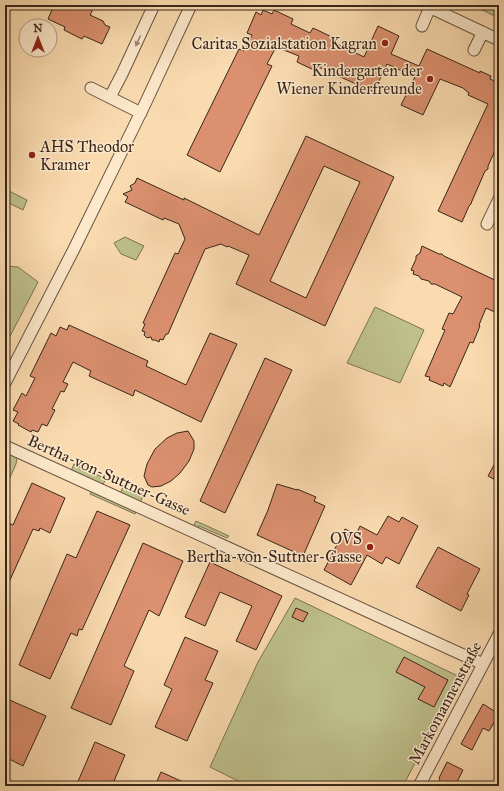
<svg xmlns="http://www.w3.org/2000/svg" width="504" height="791" font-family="'IM FELL Great Primer',serif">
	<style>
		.green { fill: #bec08b; stroke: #7c7353 }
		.building { fill: #db906f; stroke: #39261b; fill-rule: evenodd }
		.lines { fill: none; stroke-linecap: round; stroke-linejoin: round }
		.minor-casing { stroke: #695340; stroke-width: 13 }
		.minor { stroke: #fce8cb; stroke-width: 11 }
		.oneway { fill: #9a8773 }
		.poi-dot { fill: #8f2418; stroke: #fce8cb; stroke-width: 1.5 }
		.labels { text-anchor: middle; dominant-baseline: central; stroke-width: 3; stroke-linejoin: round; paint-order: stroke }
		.poi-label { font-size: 16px; fill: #39261b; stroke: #fce8cb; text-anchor: end }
		.street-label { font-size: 16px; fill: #39261b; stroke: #fce8cb }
	</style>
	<rect width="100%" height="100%" fill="#fadbaf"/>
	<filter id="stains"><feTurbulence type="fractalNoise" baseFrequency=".005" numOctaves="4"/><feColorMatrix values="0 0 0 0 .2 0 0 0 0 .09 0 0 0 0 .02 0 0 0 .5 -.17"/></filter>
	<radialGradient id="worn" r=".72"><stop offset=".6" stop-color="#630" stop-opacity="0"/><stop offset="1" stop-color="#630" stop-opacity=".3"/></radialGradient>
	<path class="green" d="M472 5H499V18Z
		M5 189 27 200 23 210 5 201Z
		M125 237 144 246 136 260 121 254 114 243Z
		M5 266 18 267 38 282 5 346Z
		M375 307 424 330 400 383 347 363Z
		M5 443 18 450 16 464 5 489Z
		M74 464 106 479 101 488 70 473Z
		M123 487 143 496 140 503 119 496Z
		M92 491 135 511 136 512 135 514 90 494Z
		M196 521 229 536 227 538 199 526 198 528H196L194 525Z
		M295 598 460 677 403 786H248L210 767 258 662Z"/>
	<path class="building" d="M54 5H95L90 15 103 21 105 25 110 27 102 44 84 36 82 39 64 30 65 27 48 19Z
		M263 10 272 14 274 10 293 19 291 24 310 33 313 28 332 37 331 41 364 57 378 26 399 36 391 54 419 66 427 49 480 73V71L491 76 490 79 499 83V142L488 166V169L485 171 472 201 471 204 469 206 462 222 438 211 488 104 468 95 469 93 463 88 440 79 423 115 401 105 415 77 387 64 374 92 318 67 316 71 297 62 299 56 276 47 267 64 272 66 220 172 187 155 239 49 244 51 252 35 247 33 256 12 261 15Z
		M306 136 394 177 325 326 236 284 249 255 228 246 227 247 221 244 205 249 168 334H166L163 340 160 339 159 342 155 340H152L151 337 147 338 144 335 145 332 142 331 145 324 143 323 175 253 178 254 185 239 179 224 164 218 163 220 125 202 128 197 123 194 132 190 130 186 135 183 137 178 184 200V198L259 235ZM324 166 360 182 306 298 270 281Z
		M422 246 439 254H442L444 256 499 282V314L486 308 479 325 480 326 473 343 470 342 450 387 444 383 443 386 429 380 430 377 425 376 445 330 442 329 449 313 453 314 462 297 435 284H431L429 281 421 279 419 276 413 274 414 271 411 270 416 259V256L420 253Z
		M69 325 148 361 146 366 186 385 210 333 237 344 201 422 135 390 133 396 89 376 91 371 73 362 63 382 68 384 64 392 61 391 52 409 55 410 47 426 42 424 38 432 32 430 31 432 18 425 19 424 13 421 18 412 13 410 22 393 26 396 35 378 30 376 51 333 56 336 60 327 67 330Z
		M265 358 292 370 225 513 200 501Z
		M188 431 194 441V449L189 461 180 473 171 481 161 486 152 487 148 485 144 476 147 464 155 449 167 438 177 433Z
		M499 456V482L488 476Z
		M32 483 65 498 50 533 40 528 39 531 33 529 5 591V521L13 525Z
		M277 484 297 490V489L316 497 314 501 325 506 303 556 257 535 268 510Z
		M97 511 130 525 82 630 79 629 77 636 71 633 50 679 19 665 67 554 76 558Z
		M388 516 399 522 402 517 418 526 399 564 386 557 382 564 367 555 351 585 324 570 345 529 356 534 360 526 377 535Z
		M143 543 183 561 159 616 149 610 124 666 134 671 111 725 71 708Z
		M438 547 480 569 467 594 469 595 461 611 416 587Z
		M210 562 282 596 256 650 236 641 252 606 220 592 205 626 185 617Z
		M296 608 308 613 303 622 292 617Z
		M185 637 218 651 205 680 213 683 187 741 155 727 172 689 164 685Z
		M404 657 448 680 434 707 418 699 425 687 396 672Z
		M5 698 46 716 23 766 5 757Z
		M483 704 499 714 489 731 483 728 472 750 461 744Z
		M95 742 125 755 112 786H76Z
		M447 762 463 770 455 786H436L440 779 439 778Z
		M161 772 192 786H155Z"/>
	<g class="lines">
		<defs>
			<path id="minor" d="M425 5 499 40
				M422 26 430 7
				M474 50 483 32
				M91 88 141 113
				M110 97 122 74 154 5
				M487 224 499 199
				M5 383 74 249 145 104 191 5
				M5 446 483 664
				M419 786 499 634"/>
		</defs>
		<use href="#minor" class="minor-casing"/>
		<use href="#minor" class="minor"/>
	</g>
	<defs><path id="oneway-solid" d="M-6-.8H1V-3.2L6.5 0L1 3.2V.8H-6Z"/></defs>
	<use class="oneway" href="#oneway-solid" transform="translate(138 41) rotate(114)"/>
	<g class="poi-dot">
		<circle cx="385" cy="43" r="4"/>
		<circle cx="430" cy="79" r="4"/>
		<circle cx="32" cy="155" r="4"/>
		<circle cx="370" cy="547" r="4"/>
	</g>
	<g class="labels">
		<g class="poi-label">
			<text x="377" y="43">Caritas Sozialstation Kagran</text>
			<text x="422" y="70">Kindergarten der<tspan x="422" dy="18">Wiener Kinderfreunde</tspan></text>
			<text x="40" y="146" text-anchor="start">AHS Theodor<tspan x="40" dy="18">Kramer</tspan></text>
			<text x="362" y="538">OVS<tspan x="362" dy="18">Bertha-von-Suttner-Gasse</tspan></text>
		</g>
		<g class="street-label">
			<text transform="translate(109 475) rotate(24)">Bertha-von-Suttner-Gasse</text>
			<text transform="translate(445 703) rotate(-62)">Markomannenstraße</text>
		</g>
	</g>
	<rect width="504" height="791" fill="none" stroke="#fadbaf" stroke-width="20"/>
	<rect x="6" y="6" width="492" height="779" fill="none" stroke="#39261b" stroke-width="2"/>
	<rect x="10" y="10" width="484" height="771" fill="none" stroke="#39261b"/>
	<g transform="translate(38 38)"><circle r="19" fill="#fce8cb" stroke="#ae9a85"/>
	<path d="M0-3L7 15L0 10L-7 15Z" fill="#8f2418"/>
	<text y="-6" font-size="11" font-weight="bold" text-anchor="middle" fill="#39261b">N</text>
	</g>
	<rect width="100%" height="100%" filter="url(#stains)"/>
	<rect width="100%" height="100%" fill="url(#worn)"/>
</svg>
